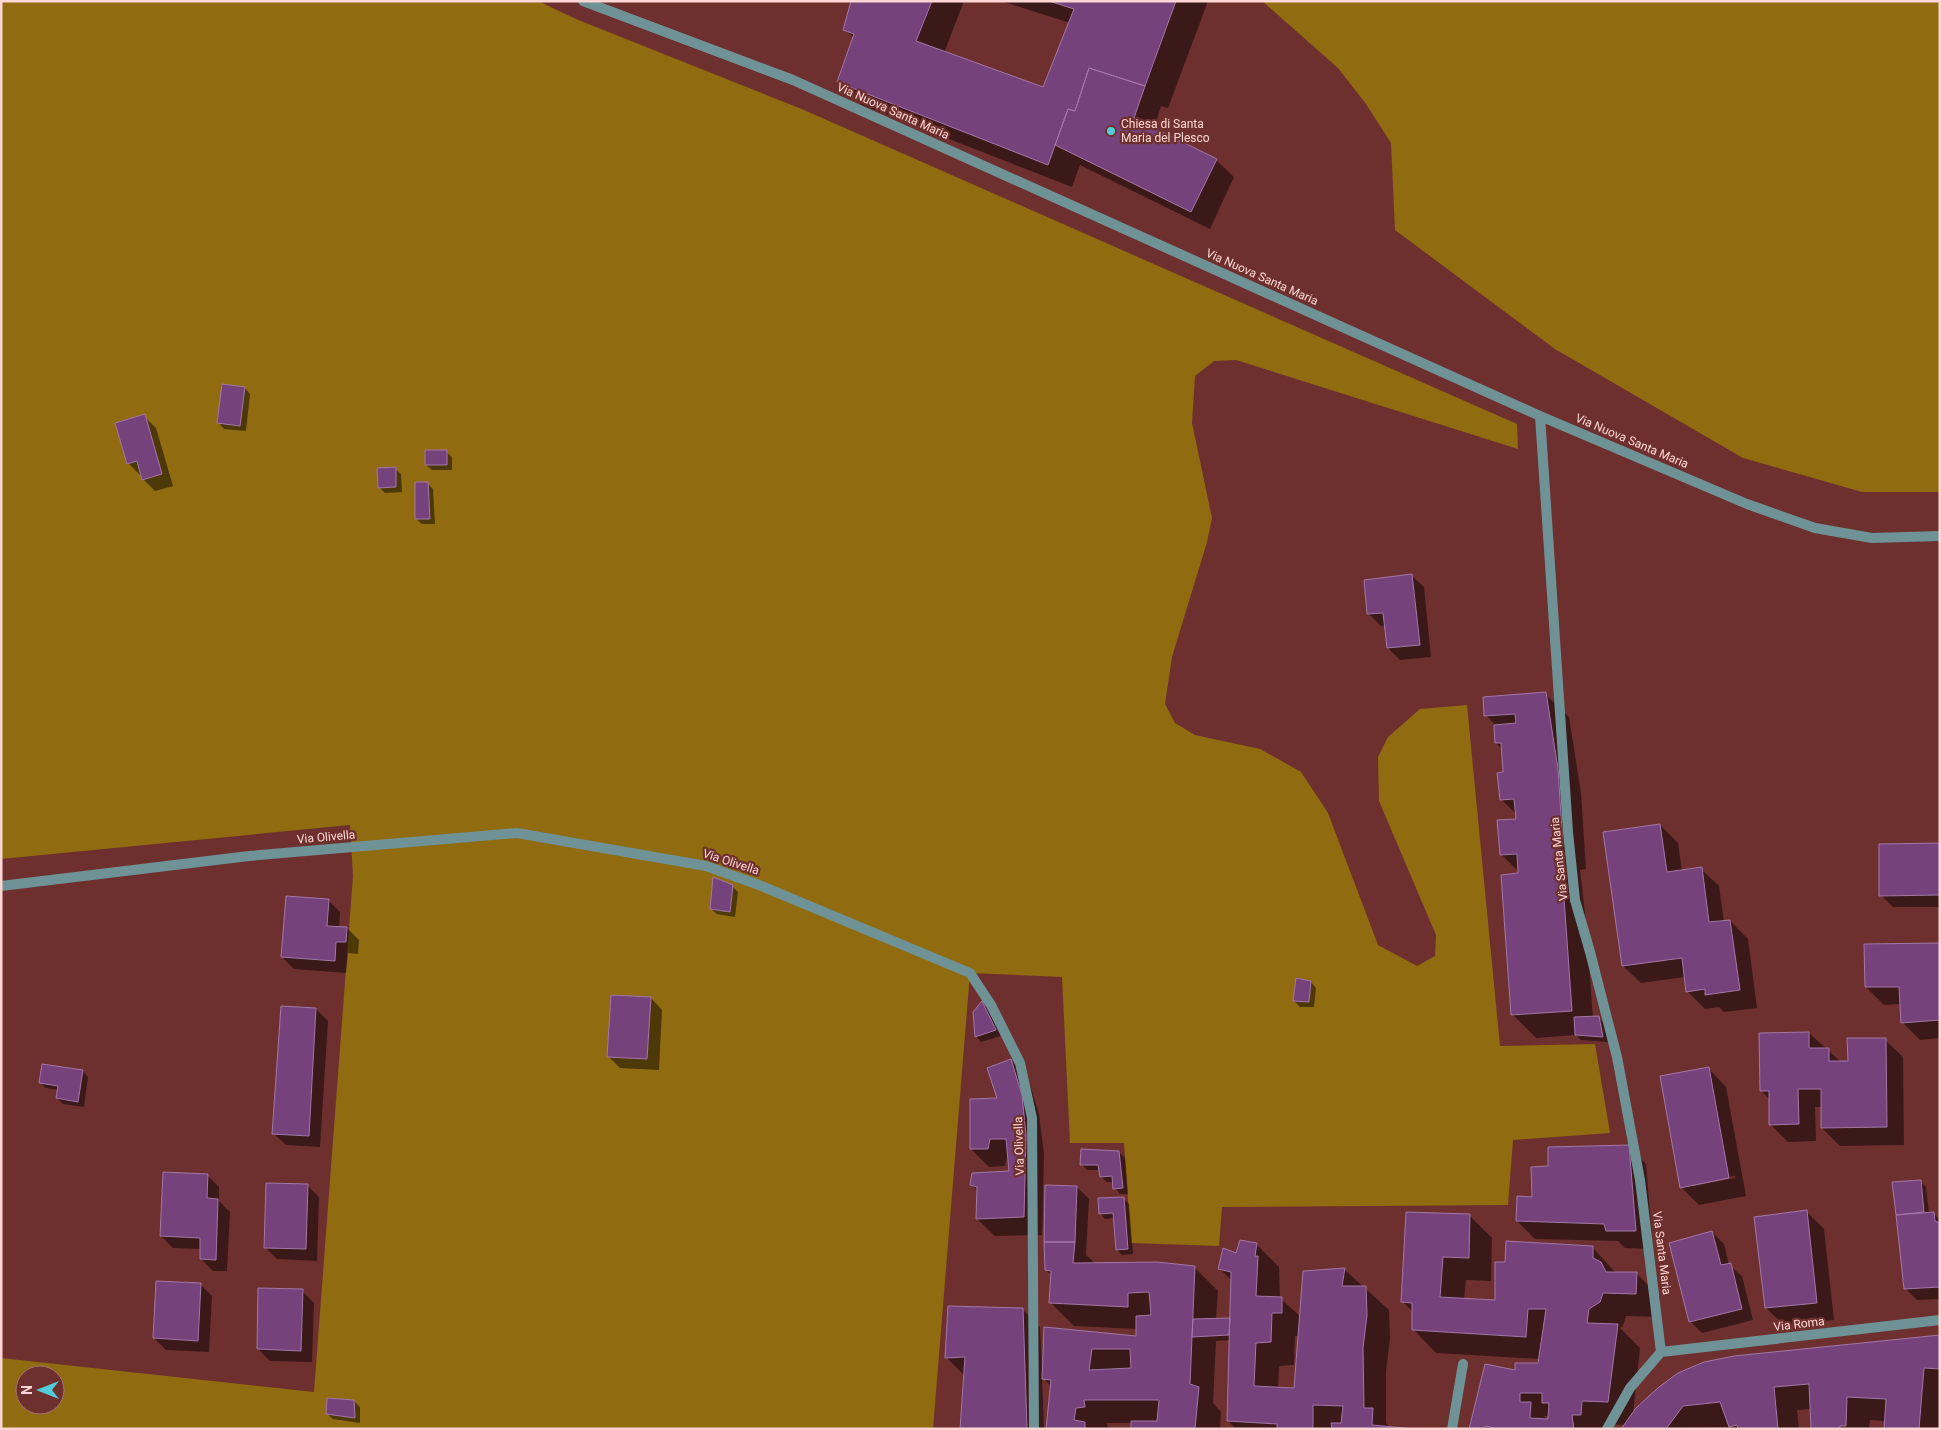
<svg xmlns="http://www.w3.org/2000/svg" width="1941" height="1430" font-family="Roboto,sans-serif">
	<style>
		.forest { fill: #906b10; fill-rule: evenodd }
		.shadow { fill: #0007; fill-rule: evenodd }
		.building { fill: #76427c; stroke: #a377a8; fill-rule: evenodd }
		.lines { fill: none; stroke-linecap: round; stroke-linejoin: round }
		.minor { stroke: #6e9295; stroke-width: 10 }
		.poi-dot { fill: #52ccd6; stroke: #6e302e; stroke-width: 2 }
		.labels { text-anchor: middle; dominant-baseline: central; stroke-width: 4.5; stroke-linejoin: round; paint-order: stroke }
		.street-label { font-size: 12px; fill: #fed7d4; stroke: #6e302e }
		.poi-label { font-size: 12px; fill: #fed7d4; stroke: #6e302e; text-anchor: start }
	</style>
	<rect width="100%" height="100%" fill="#6e302e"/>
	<path class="forest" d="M1 1H538L576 19 804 110 1517 424 1518 449 1236 360 1214 361 1195 376 1192 423 1212 518 1207 542 1172 657 1165 704 1175 723 1195 735 1260 749 1301 772 1328 813 1378 945 1417 966 1435 956 1436 935 1379 801 1378 757 1388 737 1420 709 1467 705 1500 1046 1595 1044 1610 1133 1513 1140 1508 1205 1222 1207 1219 1246 1131 1243 1124 1143H1070L1062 977 970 973 933 1429H1V1358L314 1392 353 876 350 825 1 859ZM25 1375H55V1405H25Z
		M1262 1H1940V492H1862L1743 458 1555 349 1395 230 1391 143 1366 104 1338 68Z"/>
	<path class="shadow" d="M852 1H964L944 53 1044 88 1070 23 1001 1H1208L1168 108 1161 106 1154 129 1216 160 1234 177 1210 229 1080 165 1072 187 862 105 838 81 854 38 845 30Z
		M245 388 250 394 246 431 224 429 219 423Z
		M144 416 156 428 173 486 155 491 144 480 142 474 140 475 128 463Z
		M446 452 452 457V470H432L426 465Z
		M395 469 401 474 402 492 385 493 379 487Z
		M428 484 433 489 435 524H422L416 519Z
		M1412 576 1424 587 1431 657 1400 660 1388 648 1386 625 1381 626 1369 614Z
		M1545 694 1569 717 1581 793 1586 869 1580 870 1586 922 1593 1018H1599L1604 1023 1608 1042 1581 1040 1576 1035 1536 1038 1512 1014 1519 872 1501 854 1517 820V815L1501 799 1505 773 1503 750 1496 743 1495 725 1486 715Z
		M1660 825 1678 843 1682 871 1701 869 1719 886 1724 922 1730 921 1748 939 1757 1008 1724 1012 1719 1007 1705 1009 1687 991 1685 977 1641 983 1623 966Z
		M1940 844V907H1893L1881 895Z
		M732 886 738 892 735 917 717 914 711 909Z
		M328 900 340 912 339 928H347L359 940 358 954 348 953 346 973 294 969 282 957Z
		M1940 944V1038L1920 1040 1902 1022 1901 1004 1884 1005 1866 987Z
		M1311 982 1316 988 1314 1007H1300L1294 1001Z
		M651 998 662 1010 659 1070 620 1068 608 1056Z
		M982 1003 988 1009 1001 1036 981 1042 976 1036Z
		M316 1009 328 1021 320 1147 286 1145 274 1134Z
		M1809 1033 1841 1062H1849L1885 1040 1903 1057 1904 1145 1840 1146 1822 1128V1107H1815L1816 1141 1788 1142 1770 1124V1100L1761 1090Z
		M1010 1060 1028 1078 1039 1114 1044 1154 1042 1235 995 1236 977 1219 978 1192 972 1185 1010 1172 1008 1154 1005 1166 989 1167 971 1149 999 1099Z
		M43 1065 83 1071 88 1077 84 1107 63 1104 57 1098 58 1090 46 1088 40 1083Z
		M1709 1069 1726 1087 1746 1196 1699 1205 1681 1187ZM1735 1176V1178L1693 1186V1184Z
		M1628 1146 1646 1164 1653 1249 1625 1248 1618 1241 1535 1239 1517 1221 1533 1198 1549 1167Z
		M1119 1152 1125 1158 1128 1194H1120L1115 1188 1114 1182H1107L1101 1177 1100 1170H1087L1081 1164Z
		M207 1175 219 1187V1201L230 1212 227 1271H213L201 1259V1249L173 1248 161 1236Z
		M1920 1181 1926 1187 1929 1213H1933L1940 1220V1299L1917 1300 1905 1288 1898 1215Z
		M307 1185 319 1197 317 1261 277 1259 265 1247Z
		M1077 1187 1089 1199 1086 1255 1096 1264 1194 1267 1218 1291 1216 1319H1231L1232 1281 1219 1268 1256 1244 1279 1267 1280 1298 1301 1317 1345 1270 1389 1310 1390 1339 1386 1372V1423L1390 1427 1408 1429H1236L1228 1421 1230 1340 1216 1341 1213 1403 1221 1412 1220 1429H1132L1133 1423H1107L1108 1429H1048L1052 1387 1042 1377 1044 1429H962L964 1375 946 1357 1022 1309 1040 1327 1042 1365H1044L1045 1329 1137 1337V1329L1074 1326 1051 1303 1052 1276 1046 1270ZM1295 1336H1299L1295 1390 1278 1389 1279 1366 1294 1365Z
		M1124 1199 1129 1204 1133 1254 1122 1255 1117 1250 1114 1218 1105 1219 1100 1213Z
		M1806 1211 1824 1229 1834 1320 1784 1325 1766 1308Z
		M1469 1215 1492 1238 1491 1281 1466 1280 1464 1300 1496 1302 1506 1263 1593 1248 1616 1273 1637 1274 1660 1297 1659 1317 1626 1316 1623 1326 1620 1328 1640 1348 1633 1415 1940 1336V1429H1886V1421L1870 1420 1869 1429H1812L1811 1409 1797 1410 1799 1429H1732L1730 1427 1623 1429 1626 1425 1605 1424 1604 1429H1470L1516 1371 1540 1364V1359L1436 1353 1413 1329V1312L1402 1301ZM1544 1416H1550L1549 1422Z
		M1712 1232 1724 1244 1729 1265 1742 1276 1753 1320 1702 1333 1690 1321Z
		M200 1284 212 1296 209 1352 166 1350 154 1338Z
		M302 1291 314 1303 312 1362 270 1361 258 1349Z
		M354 1401 360 1407V1423L333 1419 327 1414Z"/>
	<path class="building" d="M851 1H932L916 41 1043 87 1074 9 1049 1H1176L1145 86 1089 68 1075 111 1068 109 1048 165 837 82 854 34 843 30Z
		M1089 68 1145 86 1134 118 1217 159 1191 212 1055 145 1068 109 1075 111Z
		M222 384 245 387 240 426 217 423Z
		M145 414 162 474 142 480 137 461 127 464 115 423Z
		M425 450H447V465H425Z
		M396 467V487L378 488 377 468Z
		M415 482H428L430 519H415Z
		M1412 574 1420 645 1387 648 1383 613 1367 614 1364 580Z
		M1546 692 1558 769 1563 846 1557 847 1564 898 1572 1011 1511 1015 1501 875 1518 873 1517 854 1500 855 1497 820 1516 819 1514 799 1500 800 1497 773 1503 772 1501 743H1495L1494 725 1516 723 1515 714 1484 716 1483 697Z
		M1660 824 1667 872 1702 867 1709 922 1730 920 1740 990 1705 995V989L1686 992 1682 958 1622 966 1603 832Z
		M1940 843V895L1879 896V844Z
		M713 877 733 885 730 912 710 909Z
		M286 896 329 899 327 926 347 927 346 942H336L335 961 281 957Z
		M1940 943V1020L1901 1023 1899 987H1865L1864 944Z
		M1296 978 1311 981 1309 1002 1293 1001Z
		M611 995 651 997 647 1059 607 1057Z
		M982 1001 996 1030 975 1037 973 1012Z
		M281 1006 316 1008 309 1136 272 1134Z
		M1599 1016 1603 1037 1575 1035 1574 1017Z
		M1809 1032V1048H1829V1061H1848L1847 1038H1886L1887 1127 1821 1128V1089H1798L1799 1124 1769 1125V1091H1760L1759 1033Z
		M1011 1059 1022 1095 1026 1135 1024 1217 976 1219 977 1187 970 1185 972 1173 1009 1171 1006 1139H990L988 1149H970V1099L997 1098 987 1068Z
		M42 1064 83 1070 78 1102 56 1098 58 1086 39 1083Z
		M1709 1067 1729 1178 1680 1188 1660 1076Z
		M1629 1145 1636 1231H1606L1604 1224 1516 1221 1517 1196 1532 1197 1531 1167 1548 1166V1147Z
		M1081 1149 1119 1151 1123 1188 1113 1189 1112 1176 1100 1177 1098 1165H1080Z
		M163 1172 208 1174 207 1198 218 1199 216 1260 200 1259V1238L160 1236Z
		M1921 1180 1924 1212 1896 1215 1892 1182Z
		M266 1183 308 1184 306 1249 264 1248Z
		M1045 1185 1077 1186 1075 1242H1044Z
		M1124 1197 1128 1249 1116 1250 1113 1213 1099 1214 1098 1198Z
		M1807 1210 1817 1303 1765 1308 1754 1217Z
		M1406 1212 1470 1214 1469 1258 1443 1257 1440 1297 1495 1300V1262H1505L1506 1241 1593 1246V1258L1601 1262 1606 1272H1637L1636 1294 1603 1293 1600 1302 1589 1309 1587 1323 1618 1324 1608 1402 1582 1401 1581 1415H1572L1574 1429H1497L1486 1426 1485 1429H1469L1485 1364 1515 1370V1363H1538L1546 1309H1528L1526 1337 1412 1330V1303L1401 1302ZM1520 1393H1542V1403H1549L1548 1419 1530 1418 1531 1402H1520Z
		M1934 1212 1935 1221 1940 1223V1287L1904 1289 1896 1215Z
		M1712 1231 1721 1265 1731 1263 1742 1309 1689 1322 1669 1243Z
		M1240 1240 1257 1243 1255 1256H1258L1256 1296 1282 1297V1313H1272L1271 1342 1256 1343 1254 1386 1294 1388 1303 1271 1345 1268 1342 1286H1366L1367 1315 1363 1348 1364 1408H1373L1372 1425 1415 1429H1332L1331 1423H1341L1343 1406 1313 1405V1429H1277V1424L1227 1421 1231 1272 1218 1269 1223 1248 1236 1253Z
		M1044 1242H1075L1073 1263 1157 1262 1195 1266 1190 1384 1199 1387 1195 1429H1131V1421H1157L1159 1400H1084L1085 1407 1076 1408 1074 1420 1085 1422V1429H1046L1051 1380 1042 1379 1044 1327 1136 1336V1316L1151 1315 1149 1292 1128 1293V1307L1049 1303 1051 1271 1045 1270ZM1092 1349H1130L1131 1368 1089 1370Z
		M156 1281 201 1283 198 1341 153 1338Z
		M258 1288 303 1289 301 1351 257 1349Z
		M948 1306 1023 1308 1027 1429H960L965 1357 945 1358Z
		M1230 1318 1229 1335 1192 1337 1193 1319Z
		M1940 1335V1369L1924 1368 1919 1429H1884L1886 1399 1847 1397 1846 1426H1840V1429H1811L1809 1384 1774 1387 1778 1429H1738L1737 1425 1729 1427 1720 1402 1683 1406 1666 1429H1621L1636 1408 1659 1387 1678 1373 1704 1362 1734 1356Z
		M327 1398 354 1400 355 1418 326 1414Z"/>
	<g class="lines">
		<path class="minor" d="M583 1 793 80 1540 416 1747 504 1815 528 1872 538 1940 536
			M1540 416 1568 832 1575 900 1590 952 1617 1057 1640 1180 1661 1352
			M1 886 249 856 517 833 706 866 759 885 970 973 991 1005 1020 1063 1032 1118 1034 1429
			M1661 1352 1940 1320
			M1452 1429 1463 1364
			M1607 1429 1630 1388 1661 1352"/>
	</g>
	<circle class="poi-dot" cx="1111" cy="131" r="5"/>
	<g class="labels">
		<g class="street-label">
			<text transform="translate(893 111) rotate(24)">Via Nuova Santa Maria</text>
			<text transform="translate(1262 277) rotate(24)">Via Nuova Santa Maria</text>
			<text transform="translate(1632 441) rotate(23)">Via Nuova Santa Maria</text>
			<text transform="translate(326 837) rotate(-5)">Via Olivella</text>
			<text transform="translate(1559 859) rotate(-96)">Via Santa Maria</text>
			<text transform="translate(731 862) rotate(18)">Via Olivella</text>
			<text transform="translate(1019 1146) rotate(-92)">Via Olivella</text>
			<text transform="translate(1662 1253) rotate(83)">Via Santa Maria</text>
			<text transform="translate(1799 1324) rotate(-7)">Via Roma</text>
		</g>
		<g class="poi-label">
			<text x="1121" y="124">Chiesa di Santa<tspan x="1121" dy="14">Maria del Plesco</tspan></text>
		</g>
	</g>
	<rect width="1941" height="1430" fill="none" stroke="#fed7d4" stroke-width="5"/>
	<g transform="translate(40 1390) rotate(270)"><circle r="24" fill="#6e302e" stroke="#a87370"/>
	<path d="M0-4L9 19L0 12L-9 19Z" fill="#52ccd6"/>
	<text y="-8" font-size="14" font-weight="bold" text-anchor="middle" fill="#fed7d4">N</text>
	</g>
</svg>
